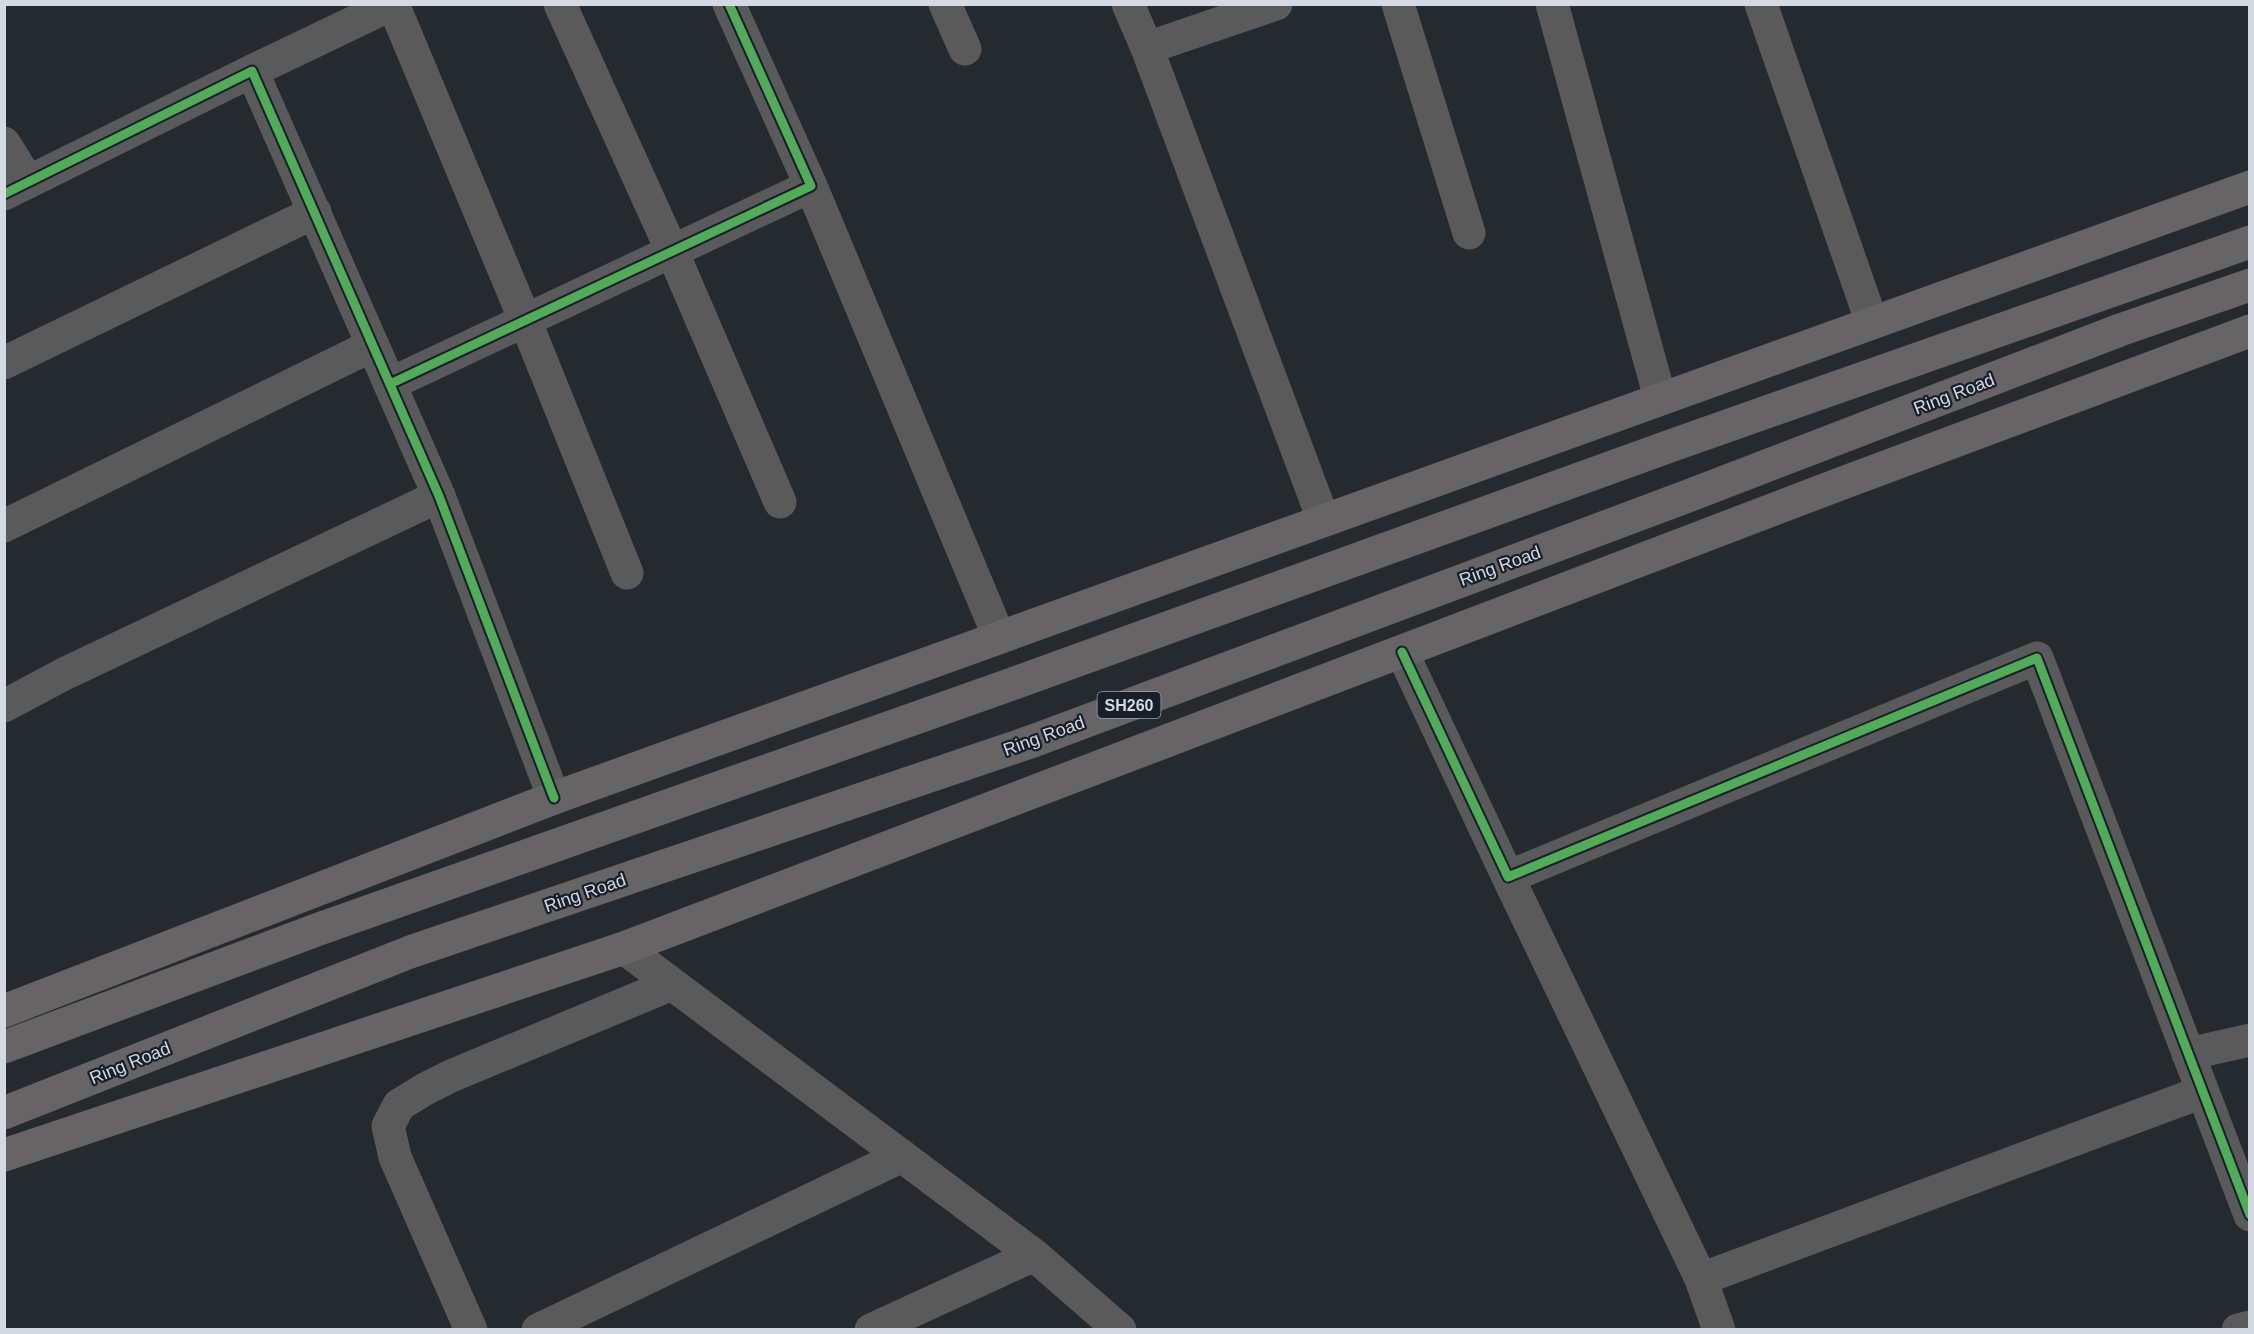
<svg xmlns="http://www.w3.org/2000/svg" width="2254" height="1334" font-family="Helvetica,sans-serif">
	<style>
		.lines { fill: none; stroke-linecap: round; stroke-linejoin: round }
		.minor { stroke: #5b5a5a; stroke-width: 33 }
		.major { stroke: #666464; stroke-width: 33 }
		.cycleway-casing { stroke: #171f2a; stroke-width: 13 }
		.cycleway { stroke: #51ab58; stroke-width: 9 }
		.labels { text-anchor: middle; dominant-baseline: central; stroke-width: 4.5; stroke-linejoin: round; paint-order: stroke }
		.shield { fill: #171f2a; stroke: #9ca2ab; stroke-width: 1.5 }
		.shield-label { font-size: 16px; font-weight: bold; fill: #d5dae2 }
		.street-label { font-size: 18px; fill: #d5dae2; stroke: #171f2a }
	</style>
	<rect width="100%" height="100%" fill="#252a2f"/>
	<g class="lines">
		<path class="minor" d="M393 4 525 320 627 573
			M560 4 672 251 780 502
			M945 4 965 49
			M1128 4 1147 48 1323 519
			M1398 4 1469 233
			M1552 4 1660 398
			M1761 4 1872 323
			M1147 48 1276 4
			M252 71 392 4
			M4 143 28 182
			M811 186 999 637
			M4 194 252 71 439 496 554 798
			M4 363 315 212
			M390 384 811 186 729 4
			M4 526 373 345
			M1402 652 1508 877 2037 658 2250 1215
			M4 706 64 674 439 496
			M1508 877 1701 1279 1719 1330
			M624 948 1034 1255 1120 1330
			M2188 1054 2250 1040
			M1701 1279 2202 1092
			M471 1330 395 1157 388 1126 399 1105 425 1089 451 1076 672 984
			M538 1330 902 1156
			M871 1330 1034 1255
			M2238 1330 2250 1327"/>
		<path class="major" d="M4 1011 554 798 2250 187
			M4 1047 319 929 1012 684 1673 445 2250 242
			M4 1113 410 952 1033 741 1688 496 2120 330 2250 285
			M4 1155 624 948 1840 484 2250 331"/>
		<defs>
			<path id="cycleway" d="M4 194 252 71 439 496 554 798
				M390 384 811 186 729 4
				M1402 652 1508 877 2037 658 2250 1215"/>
		</defs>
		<use href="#cycleway" class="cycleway-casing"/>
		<use href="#cycleway" class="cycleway"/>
	</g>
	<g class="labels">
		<rect class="shield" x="1097.5" y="692" width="63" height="26" rx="4.5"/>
		<g class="shield-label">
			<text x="1129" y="705">SH260</text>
		</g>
		<g class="street-label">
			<text transform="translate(1954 394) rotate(-21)">Ring Road</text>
			<text transform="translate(1500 566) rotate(-20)">Ring Road</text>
			<text transform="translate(1044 736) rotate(-20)">Ring Road</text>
			<text transform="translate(585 893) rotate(-19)">Ring Road</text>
			<text transform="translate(130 1063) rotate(-22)">Ring Road</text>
		</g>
	</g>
	<rect width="2254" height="1334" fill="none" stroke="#d5dae2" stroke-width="12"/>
</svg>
